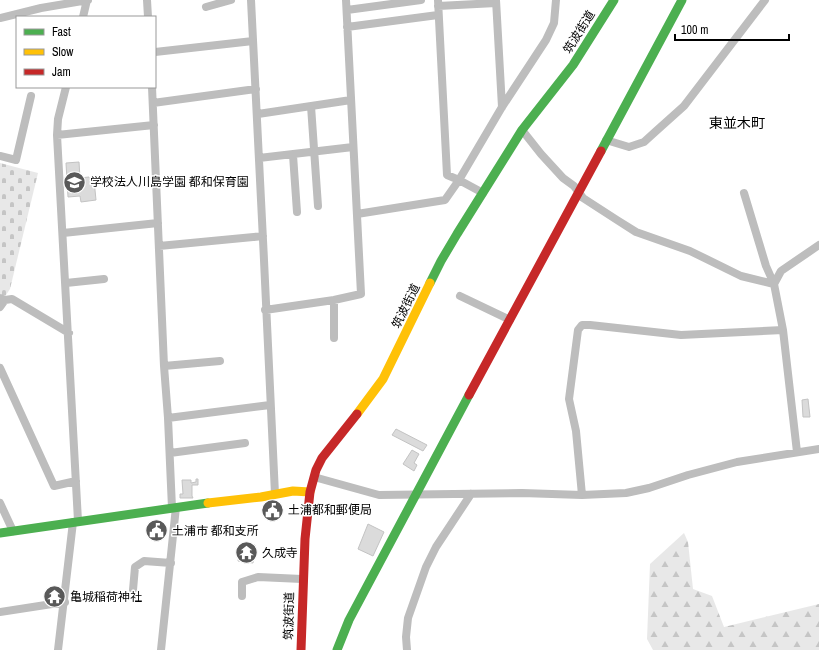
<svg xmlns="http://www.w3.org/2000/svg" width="819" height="650" font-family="'Archivo Narrow','Noto Sans JP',sans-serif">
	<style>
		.forest { fill: url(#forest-firs) }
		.cemetery { fill: url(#cemetery-stones) }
		.building { fill: #dbdbdb; stroke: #c3c3c3 }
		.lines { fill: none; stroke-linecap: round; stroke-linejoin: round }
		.street { stroke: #bdbdbd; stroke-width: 8 }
		.fast { stroke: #4caf50; stroke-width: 9 }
		.slow { stroke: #ffc107; stroke-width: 9 }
		.jam { stroke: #c62828; stroke-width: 9 }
		.labels { text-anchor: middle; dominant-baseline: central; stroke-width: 3; stroke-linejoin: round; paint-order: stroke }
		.street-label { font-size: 12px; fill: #000; stroke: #fff }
		.poi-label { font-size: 12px; fill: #000; stroke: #fff; text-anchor: start }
		.quarter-label { font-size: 14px; fill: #000; stroke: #fff }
	</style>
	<defs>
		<pattern id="forest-firs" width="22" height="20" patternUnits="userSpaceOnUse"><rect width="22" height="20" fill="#e8e8e8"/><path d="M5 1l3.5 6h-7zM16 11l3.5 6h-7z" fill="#c5c5c5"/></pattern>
		<pattern id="cemetery-stones" width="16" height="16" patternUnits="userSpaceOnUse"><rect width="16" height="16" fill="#e8e8e8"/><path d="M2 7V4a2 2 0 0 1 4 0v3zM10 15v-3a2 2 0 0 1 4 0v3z" fill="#c5c5c5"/></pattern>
	</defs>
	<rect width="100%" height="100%" fill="#fff"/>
	<path class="forest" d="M684 533 688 542 693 589 712 596 724 627 819 604V650H653L647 639 650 564Z"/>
	<path class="cemetery" d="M0 163 38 173 10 289 4 298 0 297Z"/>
	<path class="building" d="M79 162 80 178 89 177 90 180H94L96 200 81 202 80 196 68 197 66 163Z
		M808 399 810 417H803L802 400Z
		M396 429 427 445 423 451 392 435Z
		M412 450 419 454 414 463 417 465 414 471 403 464Z
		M196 479H198V485H192V496L193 498H180V494H183L182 480H191V483L196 482Z
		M278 503 280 515 268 517 267 505Z
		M368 524 384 532 373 556 358 549Z
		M161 525 163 537 154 538 152 526Z
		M240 544 255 545 253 563 238 561Z"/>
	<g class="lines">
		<path class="street" d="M147 0 148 17
			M251 0C260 165 267 329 275 494
			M438 0 447 175 459 180 483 193
			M496 0 502 107
			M438 6 496 3
			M206 7 231 0
			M347 10 421 0
			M83 17 87 0
			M0 18 41 8 88 0
			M347 27 438 15
			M155 52 253 41
			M66 87 58 119 57 135 78 521
			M152 87 164 366 168 418 172 508
			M153 103 256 89
			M311 106 318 206
			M258 114 351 100
			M522 130 541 154 563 178 574 186 583 198 617 220 636 232 690 251 741 276 774 284
			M57 135 154 125
			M606 140 629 147 644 142 655 132 684 106 765 0
			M293 155 297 212
			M0 156 16 160 31 96
			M259 158 353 147
			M744 193 766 266 774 284 783 330 797 452
			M357 214 445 200 459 180 502 107 546 40 554 23 556 0
			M63 233 158 223
			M159 246 263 236
			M66 283 104 279
			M774 284 781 271 819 245
			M460 296 510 320
			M0 298 5 300 12 299 69 333
			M334 300V338
			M0 307 5 300
			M265 310 334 300 361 294 346 0
			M164 366 220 361
			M0 368 54 486 76 481
			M168 418 270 405
			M170 453 245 443
			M314 477 379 495 522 493 582 495 626 493 649 488 688 475 737 462 819 449
			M582 495 576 431 569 399 578 330 582 325H590L681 335 783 330
			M0 503 13 531
			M133 590 135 567 144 561 171 563
			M242 596V582L258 577 302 579
			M0 612 65 602
			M58 650 73 522
			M161 650 176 507
			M407 650 406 637 408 618 426 567 436 547 471 494"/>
		<path class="fast" d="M601 151 682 0
			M430 283 441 261 457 234 522 130 573 65 614 0
			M0 533 208 503
			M337 650 349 620 469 395"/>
		<path class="slow" d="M357 414 383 379 430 283
			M208 503 261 497 293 491 310 492"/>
		<path class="jam" d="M469 395 601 151
			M301 650 305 539 310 492 316 470 322 458 357 414"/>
	</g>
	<defs>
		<symbol id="school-disc" viewBox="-11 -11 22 22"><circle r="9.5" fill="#595959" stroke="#fff"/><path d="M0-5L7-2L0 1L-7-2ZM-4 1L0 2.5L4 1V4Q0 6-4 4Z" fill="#fff"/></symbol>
		<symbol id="civic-disc" viewBox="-11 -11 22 22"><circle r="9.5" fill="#595959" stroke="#fff"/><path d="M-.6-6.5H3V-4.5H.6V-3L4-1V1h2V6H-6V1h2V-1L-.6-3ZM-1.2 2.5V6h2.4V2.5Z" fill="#fff"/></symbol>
		<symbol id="temple-disc" viewBox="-11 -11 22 22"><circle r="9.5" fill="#595959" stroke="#fff"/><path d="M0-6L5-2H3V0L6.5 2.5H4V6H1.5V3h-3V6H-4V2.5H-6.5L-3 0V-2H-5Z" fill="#fff"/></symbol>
	</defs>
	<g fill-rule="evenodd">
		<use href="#school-disc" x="62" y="170" width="25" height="25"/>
		<use href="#civic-disc" x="260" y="498" width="25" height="25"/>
		<use href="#civic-disc" x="144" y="518" width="25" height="25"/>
		<use href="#temple-disc" x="234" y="540" width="25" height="25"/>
		<use href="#temple-disc" x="42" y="584" width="25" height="25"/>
	</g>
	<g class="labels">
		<g class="street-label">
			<text transform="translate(579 32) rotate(-58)">筑波街道</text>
			<text transform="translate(406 306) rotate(-64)">筑波街道</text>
			<text transform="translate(289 616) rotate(-89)">筑波街道</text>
		</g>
		<g class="poi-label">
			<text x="90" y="182">学校法人川島学園 都和保育園</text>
			<text x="288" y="510">土浦都和郵便局</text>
			<text x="172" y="531">土浦市 都和支所</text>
			<text x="262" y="553">久成寺</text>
			<text x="70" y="597">亀城稲荷神社</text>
		</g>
		<g class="quarter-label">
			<text x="737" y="123">東並木町</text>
		</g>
	</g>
	<rect x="16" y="16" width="140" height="72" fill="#ffffff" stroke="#999999"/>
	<rect x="24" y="29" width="20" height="6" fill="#4caf50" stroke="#999999"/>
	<text x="52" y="36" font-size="12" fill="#000000">Fast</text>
	<rect x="24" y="49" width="20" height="6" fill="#ffc107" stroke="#999999"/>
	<text x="52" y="56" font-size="12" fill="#000000">Slow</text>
	<rect x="24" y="69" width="20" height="6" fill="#c62828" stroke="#999999"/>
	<text x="52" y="76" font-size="12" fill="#000000">Jam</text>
	<path d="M675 34v6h114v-6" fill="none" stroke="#000000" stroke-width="2"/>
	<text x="681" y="34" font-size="12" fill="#000000" stroke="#ffffff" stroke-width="3" paint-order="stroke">100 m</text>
</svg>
